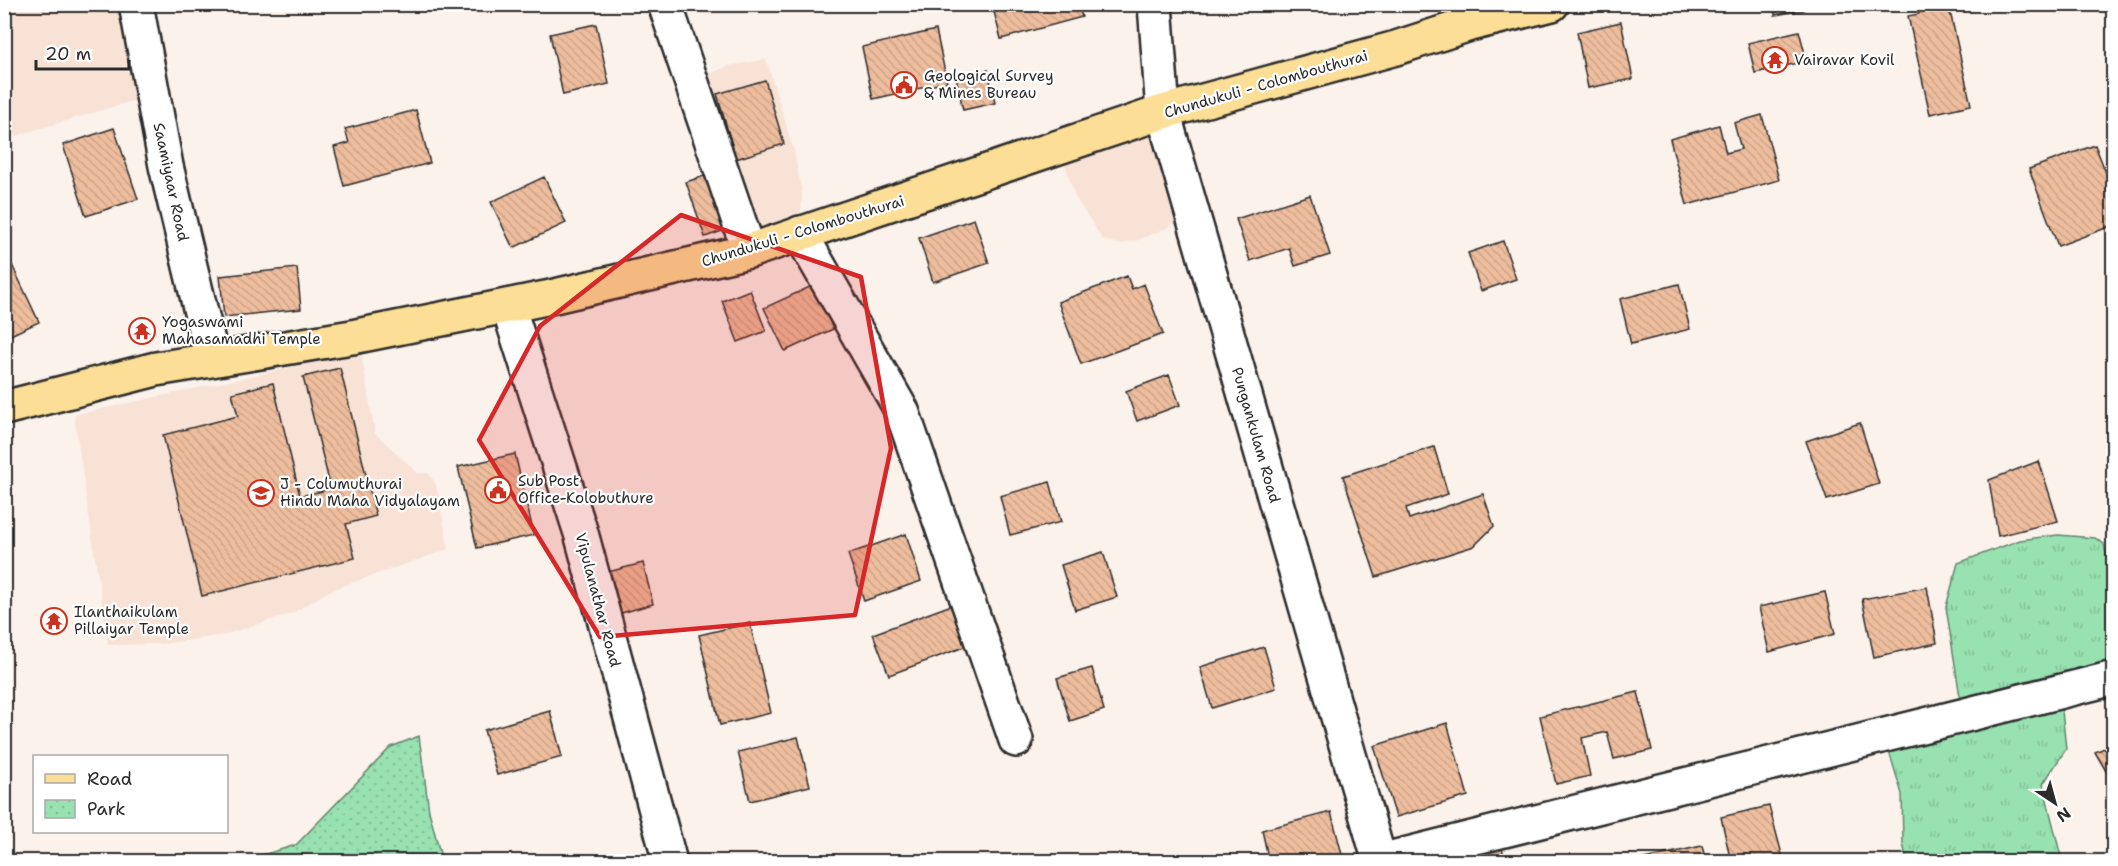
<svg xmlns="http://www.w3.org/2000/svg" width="2118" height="866" font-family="'Shantell Sans',sans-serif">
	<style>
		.built { fill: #f8e2d5 }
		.grass { fill: url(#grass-tufts); stroke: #62866e; stroke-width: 1.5 }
		.park { fill: url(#park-dots); stroke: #62866e; stroke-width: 1.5 }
		.building { fill: url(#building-back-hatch); stroke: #2b2b2b; stroke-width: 1.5 }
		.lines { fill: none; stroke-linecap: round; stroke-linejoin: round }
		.minor-casing { stroke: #2b2b2b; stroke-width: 38 }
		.major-casing { stroke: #2b2b2b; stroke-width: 38 }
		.minor { stroke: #fff; stroke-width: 33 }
		.major { stroke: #fcde96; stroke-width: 33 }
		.marked { fill: #d62828; fill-opacity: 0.2; stroke: #d62828; stroke-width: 4.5; stroke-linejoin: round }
		.labels { text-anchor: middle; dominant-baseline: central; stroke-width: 4.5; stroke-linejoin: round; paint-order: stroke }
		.poi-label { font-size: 15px; fill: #2b2b2b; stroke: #fff; text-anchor: start }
		.street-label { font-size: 15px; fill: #2b2b2b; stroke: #fff }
	</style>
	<defs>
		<pattern id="grass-tufts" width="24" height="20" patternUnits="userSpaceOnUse" patternTransform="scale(1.5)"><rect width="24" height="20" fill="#98e1b1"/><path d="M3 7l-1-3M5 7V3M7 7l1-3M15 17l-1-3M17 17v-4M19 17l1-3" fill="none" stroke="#83c198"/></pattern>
		<pattern id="park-dots" width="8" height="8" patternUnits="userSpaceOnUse" patternTransform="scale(1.5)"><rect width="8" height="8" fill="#98e1b1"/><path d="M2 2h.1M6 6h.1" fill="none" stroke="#83c198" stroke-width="1.8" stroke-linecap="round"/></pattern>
		<pattern id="building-back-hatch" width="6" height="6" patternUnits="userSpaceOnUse" patternTransform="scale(1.5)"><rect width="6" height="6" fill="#eebd9e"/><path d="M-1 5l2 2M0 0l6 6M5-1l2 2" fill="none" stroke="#cca388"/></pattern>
	</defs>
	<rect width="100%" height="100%" fill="#fcf2ec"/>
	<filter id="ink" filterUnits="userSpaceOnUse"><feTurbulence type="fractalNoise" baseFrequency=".0167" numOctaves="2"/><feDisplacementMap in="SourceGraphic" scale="12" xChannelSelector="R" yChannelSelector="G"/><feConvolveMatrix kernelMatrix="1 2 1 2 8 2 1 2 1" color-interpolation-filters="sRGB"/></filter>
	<g filter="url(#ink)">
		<path class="built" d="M9 4 136 5 153 95 5 139 4 6Z
			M766 59 794 151 802 194 800 233 749 251 691 82 728 66Z
			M1163 112 1193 212 1169 227 1138 240 1119 244 1103 240 1075 197 1060 148Z
			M361 352 375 433 418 473H428L436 484 449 549 331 590 293 613 224 635 164 644 108 645 74 415Z"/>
		<path class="grass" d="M2058 535 2095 538 2104 544 2113 587V678L2060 692 2066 749 2043 784 2062 861H1907L1903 844 1902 794 1884 735 1963 716 1946 607 1958 563 2020 540Z"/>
		<path class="park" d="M419 736 429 811 441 857 438 861H242L296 845 391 747Z"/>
		<path class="building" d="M992 4H1078L1082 17 1001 39Z
			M1774 4H1803L1804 10 1775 15Z
			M1917 4H1939L1940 9 1949 7 1971 105 1930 114 1908 16 1919 14Z
			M1621 22 1633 79 1588 88 1577 32Z
			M596 24 609 84 563 95 550 34Z
			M936 30 947 82 873 99 862 47Z
			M1799 31 1807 61 1755 73 1748 43Z
			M988 70 995 103 963 110 956 77Z
			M765 80 784 144 736 159 717 94Z
			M416 110 430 163 344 186 334 147 349 143 345 129Z
			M1762 115 1779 180 1687 205 1670 139 1719 125 1726 153 1741 149 1734 123Z
			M114 128 138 199 86 216 63 145Z
			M2095 145 2114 193V225L2058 246 2029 169Z
			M710 174 728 229 705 237 686 182Z
			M544 177 566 223 513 248 491 202Z
			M1310 195 1330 255 1295 266 1289 248 1250 261 1236 219Z
			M974 219 989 263 933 282 919 238Z
			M1503 241 1516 279 1481 291 1468 253Z
			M12 265 39 322 4 338V268Z
			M297 268 301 309 224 317 220 276Z
			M1127 276 1132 289 1144 284 1163 334 1081 364 1058 302Z
			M1679 284 1690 329 1631 344 1620 299Z
			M814 285 833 329 785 351 764 308Z
			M750 290 766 331 738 342 722 301Z
			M340 368 376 516 346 524 355 558 202 596 163 435 238 416 232 393 273 383 300 496 331 489 303 377Z
			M1169 375 1180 405 1137 421 1126 391Z
			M1860 423 1879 484 1827 500 1806 441Z
			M1434 447 1448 494 1406 508 1409 519 1483 494 1494 526 1474 546 1376 577 1343 476Z
			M515 454 534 535 477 548 458 467Z
			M2039 461 2058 521 1998 536 1989 480Z
			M1050 482 1061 522 1010 535 1000 496Z
			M906 534 921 581 864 601 848 554Z
			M1103 552 1117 597 1075 610 1061 565Z
			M643 563 653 604 611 616 600 574Z
			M1927 587 1937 643 1874 657 1862 599Z
			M1825 592 1835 634 1769 652 1759 607Z
			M957 603 972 644 889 675 873 634Z
			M750 623 771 713 720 725 699 635Z
			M1264 647 1276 688 1212 708 1200 667Z
			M1092 668 1104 710 1070 721 1057 678Z
			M1638 692 1652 750 1614 759 1607 732 1582 738 1590 776 1556 784 1540 716Z
			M550 711 562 757 497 775 484 730Z
			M1447 723 1468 796 1396 817 1374 746Z
			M798 737 810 786 750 801 738 752Z
			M2114 744V768L2106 771 2095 752Z
			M1769 806 1784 862H1731L1721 817Z
			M1331 812 1344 862H1269L1262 830Z
			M1501 845 1506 862H1444Z
			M1702 846 1706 862H1631Z"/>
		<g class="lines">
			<defs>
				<path id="minor" d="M136 4 166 166 212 358
					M665 4 749 251
					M1155 4 1163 112 1380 862
					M800 233 902 411 1016 740
					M508 306 581 533 670 862
					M1380 861 2114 678"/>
				<path id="major" d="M4 408 156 369 352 337 546 298 749 251 1163 112 1396 48 1470 24 1552 4"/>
			</defs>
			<use href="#minor" class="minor-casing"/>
			<use href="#major" class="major-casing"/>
			<use href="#minor" class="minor"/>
			<use href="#major" class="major"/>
		</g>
	</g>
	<path class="marked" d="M681 215 861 277 891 448 855 615 600 637 479 440 540 326Z"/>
	<defs>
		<symbol id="temple-ring" viewBox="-11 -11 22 22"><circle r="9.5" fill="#fff" stroke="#c8321e" stroke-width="1.5"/><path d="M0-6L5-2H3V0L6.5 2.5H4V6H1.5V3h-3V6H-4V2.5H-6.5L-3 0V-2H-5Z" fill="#c8321e"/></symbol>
		<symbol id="civic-ring" viewBox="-11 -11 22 22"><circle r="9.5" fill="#fff" stroke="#c8321e" stroke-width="1.5"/><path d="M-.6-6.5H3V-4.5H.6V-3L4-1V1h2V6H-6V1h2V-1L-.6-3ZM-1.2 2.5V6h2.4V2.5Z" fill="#c8321e"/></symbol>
		<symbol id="school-ring" viewBox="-11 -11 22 22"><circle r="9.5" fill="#fff" stroke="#c8321e" stroke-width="1.5"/><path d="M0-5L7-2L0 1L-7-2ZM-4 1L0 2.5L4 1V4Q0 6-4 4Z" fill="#c8321e"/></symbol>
	</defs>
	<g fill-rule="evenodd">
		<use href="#temple-ring" x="1760" y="45" width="30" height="30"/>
		<use href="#civic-ring" x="889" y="70" width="30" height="30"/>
		<use href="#temple-ring" x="127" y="316" width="30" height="30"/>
		<use href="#civic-ring" x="483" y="475" width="30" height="30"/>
		<use href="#school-ring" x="246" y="478" width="30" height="30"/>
		<use href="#temple-ring" x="39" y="606" width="30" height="30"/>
	</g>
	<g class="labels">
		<g class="poi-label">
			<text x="1794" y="60">Vairavar Kovil</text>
			<text x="924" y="76">Geological Survey<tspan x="924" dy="17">&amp; Mines Bureau</tspan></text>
			<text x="162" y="322">Yogaswami<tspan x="162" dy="17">Mahasamadhi Temple</tspan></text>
			<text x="518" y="481">Sub Post<tspan x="518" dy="17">Office-Kolobuthure</tspan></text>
			<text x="280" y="484">J - Columuthurai<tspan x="280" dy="17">Hindu Maha Vidyalayam</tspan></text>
			<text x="74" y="612">Ilanthaikulam<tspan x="74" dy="17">Pillaiyar Temple</tspan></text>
		</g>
		<g class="street-label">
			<text transform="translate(1266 84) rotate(-16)">Chundukuli - Colombouthurai</text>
			<text transform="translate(171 182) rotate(78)">Saamiyaar Road</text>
			<text transform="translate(803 231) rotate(-17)">Chundukuli - Colombouthurai</text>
			<text transform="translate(1256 435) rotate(74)">Pungankulam Road</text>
			<text transform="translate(598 600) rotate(75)">Vipulanathar Road</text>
		</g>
	</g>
	<rect width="2118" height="866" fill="none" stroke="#fff" stroke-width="24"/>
	<rect x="12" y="12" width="2094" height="842" fill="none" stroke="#2b2b2b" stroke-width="2" filter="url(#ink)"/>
	<rect x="33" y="755" width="195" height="78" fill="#ffffff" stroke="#aaaaaa" stroke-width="1.5"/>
	<rect x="45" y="774" width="30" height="9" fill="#fcde96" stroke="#aaaaaa" stroke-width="1.5"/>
	<text x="87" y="785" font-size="18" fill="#2b2b2b">Road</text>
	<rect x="45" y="800" width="30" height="18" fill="url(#park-dots)" stroke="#aaaaaa" stroke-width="1.5"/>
	<text x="87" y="815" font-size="18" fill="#2b2b2b">Park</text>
	<g transform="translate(2055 803) rotate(144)" stroke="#ffffff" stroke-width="4.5" paint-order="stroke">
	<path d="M0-4.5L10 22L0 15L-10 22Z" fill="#2b2b2b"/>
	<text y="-9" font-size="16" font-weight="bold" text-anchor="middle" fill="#2b2b2b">N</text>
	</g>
	<path d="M36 60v9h93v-9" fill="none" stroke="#2b2b2b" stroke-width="3"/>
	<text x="45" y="60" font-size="18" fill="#2b2b2b" stroke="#ffffff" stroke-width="4.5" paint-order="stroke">20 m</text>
</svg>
